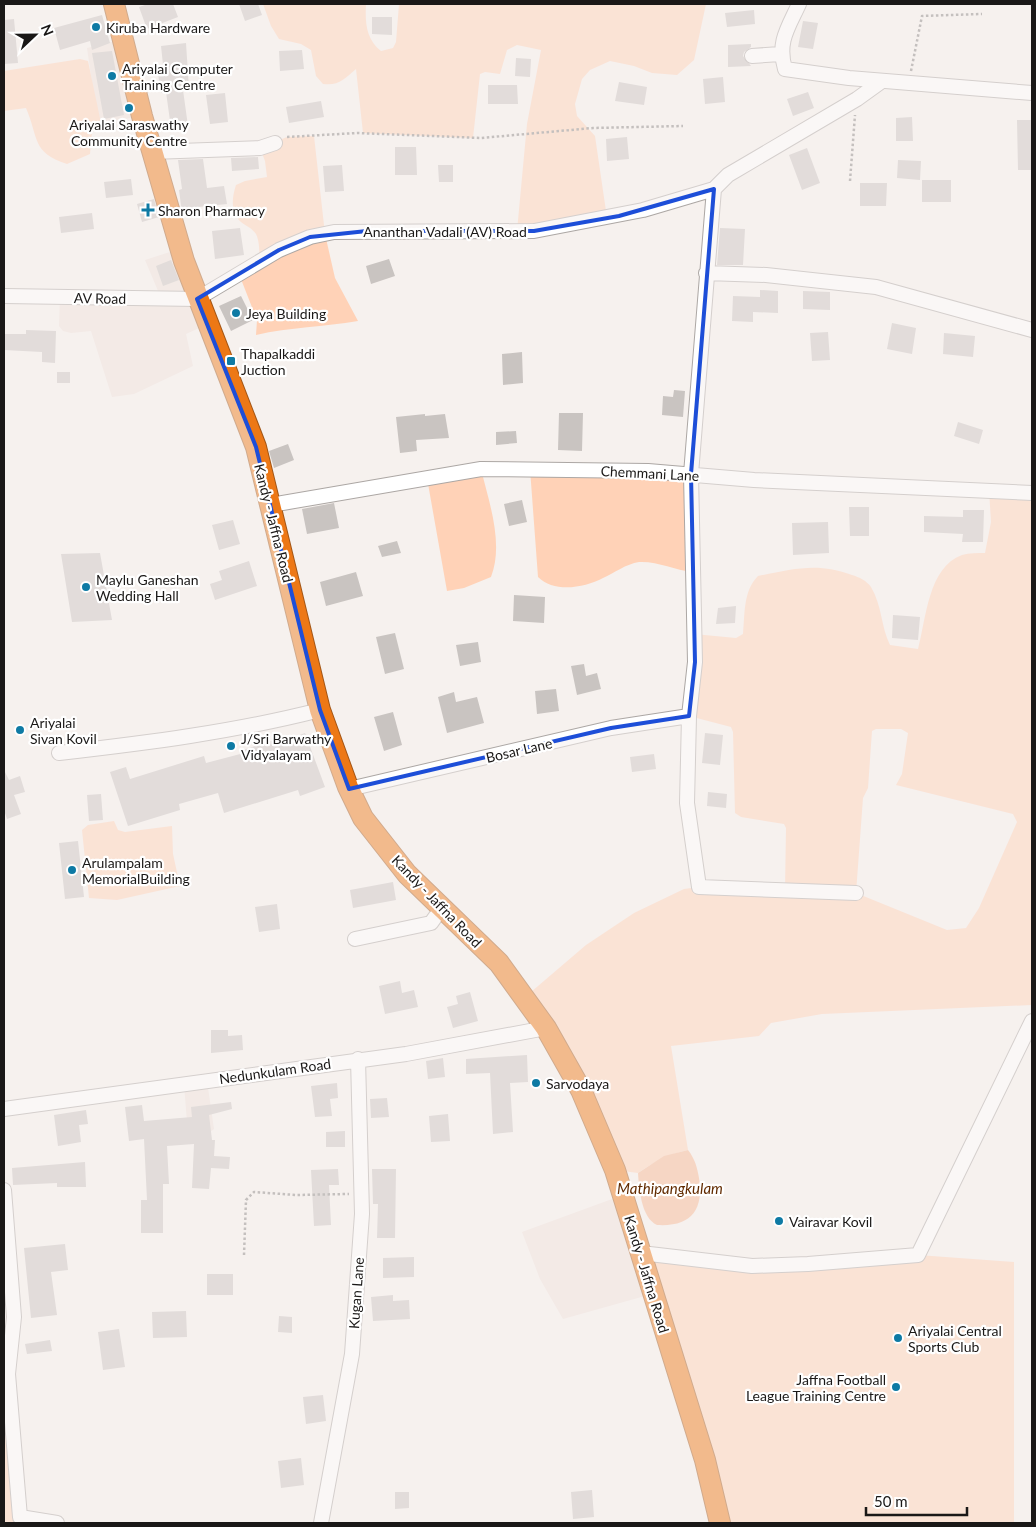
<svg xmlns="http://www.w3.org/2000/svg" width="1036" height="1527" font-family="Lato,sans-serif">
	<style>
		.built { fill: #efe2db }
		.green { fill: #ffd2b7; fill-rule: evenodd }
		.water { fill: #f5b791 }
		.building { fill: #c9c4c1 }
		.lines { fill: none; stroke-linecap: round; stroke-linejoin: round }
		.minor-casing { stroke: #aca7a4; stroke-width: 16 }
		.highway-casing { stroke: #a35616; stroke-width: 22 }
		.path { stroke: #888583; stroke-width: 2.5; stroke-dasharray: 2.5 2.5; stroke-linecap: butt }
		.minor { stroke: #fff; stroke-width: 14 }
		.highway { stroke: #ed7816; stroke-width: 20 }
		.marked { fill: none; stroke: #1d4ed8; stroke-width: 4; stroke-linejoin: round }
		.poi-dot { fill: #0e7aa4; stroke: #fff; stroke-width: 2 }
		.labels { text-anchor: middle; dominant-baseline: central; stroke-width: 4.5; stroke-linejoin: round; paint-order: stroke }
		.poi-label { font-size: 14px; fill: #1a1817; stroke: #fff; text-anchor: start }
		.street-label { font-size: 14px; fill: #1a1817; stroke: #fff }
		.water-label { font-size: 15px; font-style: italic; fill: #622b00; stroke: #fff }
	</style>
	<rect width="100%" height="100%" fill="#f6f1ee"/>
	<path class="built" d="M123 39 142 116 101 123 94 96 87 48Z
		M173 251 208 324 186 334 193 366 134 394 112 397 91 331 71 333 63 331 59 326 60 297 161 298 145 260Z
		M207 1081 214 1129 205 1136 188 1135 184 1084Z
		M623 1195 652 1294 563 1319 540 1279 522 1232Z"/>
	<path class="green" d="M263 4H366C365 23 366 39 381 51L393 48 396 42 399 4H706L694 60 677 75 652 73 634 66 610 61 590 70 582 79 575 104 577 116 595 136 607 218 517 231 527 124 541 50 517 45 507 50 500 74 485 72 480 74 473 138 363 133 356 69C344 79 339 86 323 84L316 76 311 50 301 44 279 39 271 26Z
		M80 59 88 61 101 123 92 132 90 154 67 164C31 152 39 138 26 108L4 111V71Z
		M314 136 325 234 335 278 358 321C324 327 290 327 256 335L257 320 239 274 260 261C259 253 260 242 256 234 252 228 246 226 241 222 230 213 232 197 236 185L245 181 267 177 265 161 260 148 287 137Z
		M481 469C489 502 504 544 491 577L464 588 447 591 427 478Z
		M530 469 691 474 692 572C675 570 657 561 639 562 626 564 614 573 603 578 584 588 554 593 538 577Z
		M989 490 1032 493V1005L822 1014 771 1023 759 1036 671 1046 688 1150C669 1154 654 1162 638 1173L615 1170 524 998 586 945 634 913 684 889 699 887 785 890 786 828 784 824 741 817 735 813 733 732 731 727 689 716 694 634 736 638 743 634C745 614 743 591 758 576 793 569 818 562 852 575 859 577 867 581 871 587 882 605 881 627 890 645L918 649C926 620 928 567 962 555 969 553 978 553 985 553L991 522ZM876 729H901L908 733 902 774 896 785 1013 814 1017 822 979 908 966 928 947 930 856 893 863 798 868 788 872 731Z
		M114 821 118 830 125 832 172 826 173 854 180 886 117 900 89 898 82 830 88 825Z
		M641 1253 752 1266 918 1255 1014 1262V1523H720Z
		M4 1375 20 1517 57 1523H4Z"/>
	<path class="water" d="M688 1150C695 1159 697 1167 699 1178 704 1210 691 1227 657 1225 641 1218 639 1188 638 1173L664 1156Z"/>
	<path class="building" d="M148 4H173L178 17 147 29 139 7Z
		M239 4H258L262 15 245 21Z
		M754 10 755 24 727 27 725 13Z
		M102 15 110 43 92 50 90 41 60 50 54 28Z
		M372 17H392V35L372 34Z
		M14 19 18 63 4 64V20Z
		M803 21 818 23 813 49 798 47Z
		M186 43 189 89 183 90 188 126 171 128 166 92 161 93 158 74H164L161 46Z
		M751 44V47L744 52 743 56 751 66 728 67V45Z
		M302 50 304 69 280 71 279 51Z
		M112 51 124 115 104 119 92 53Z
		M516 58 531 59 530 77 515 76Z
		M723 77 725 102 705 104 703 79Z
		M619 82 647 87 644 105 615 101Z
		M488 85H517L518 104H488Z
		M808 92 814 108 793 116 787 99Z
		M225 93 228 122 210 124 206 95Z
		M321 101 324 117 289 123 286 107Z
		M912 117 913 141H896V118Z
		M1017 120H1032V170H1018Z
		M627 137 629 159 607 161 606 139Z
		M395 147H416L417 175H395Z
		M807 148 820 183 802 190 789 155Z
		M258 157 259 169 232 171 231 158Z
		M203 159 207 188 224 186 227 204 198 207V211L182 213 179 190 182 189 178 160Z
		M898 160 921 161 920 180 897 178Z
		M342 165 344 191 325 192 323 166Z
		M438 165H453V182H439Z
		M131 179 133 195 106 198 104 182Z
		M922 180H951V202H922Z
		M860 183H887L886 206H860Z
		M154 199 159 217 142 222 137 204Z
		M92 213 94 229 61 233 59 217Z
		M240 228 244 255 215 259 212 231Z
		M720 228 745 229 743 265H717Z
		M389 259 395 276 371 284 366 266Z
		M171 260 179 280 163 286 156 266Z
		M760 290 778 291V313L753 312V322L732 321 733 296 760 297Z
		M803 291 830 292V310L803 309Z
		M241 296 253 320 231 331 219 306Z
		M892 323 916 328 912 354 887 349Z
		M26 330 56 331 55 363 42 362V352L4 350V334H26Z
		M828 332 830 360 812 361 810 333Z
		M944 333 975 336 973 357 943 354Z
		M522 352 523 383 503 385 502 354Z
		M57 372H70V383H57Z
		M674 390 685 391 683 417 662 415 663 396 673 397Z
		M559 413H583L582 451 558 450Z
		M425 414V416L445 414 449 438 416 440 417 451 400 453 396 417Z
		M958 422 983 430 979 444 954 436Z
		M516 431 517 443 496 445V432Z
		M288 444 294 460 274 468 269 451Z
		M522 500 527 522 509 526 504 504Z
		M334 503 339 528 307 534 302 509Z
		M849 507H869V536H850Z
		M963 510H984L983 542H962L963 534 924 532V516L963 517Z
		M233 520 240 544 219 550 212 525Z
		M828 522 829 553 793 555 792 523Z
		M397 541 401 553 382 557 378 546Z
		M100 553 112 620 72 622 61 554Z
		M249 561 257 586 215 600 210 584 222 580 219 571Z
		M356 572 363 596 326 606 320 582Z
		M514 595 545 597 544 623 513 621Z
		M736 606 735 623 716 624 718 608Z
		M893 615 920 617 918 640 892 638Z
		M395 633 404 669 385 674 376 637Z
		M478 642 481 662 460 666 456 645Z
		M584 664 586 676 597 673 601 689 577 695 571 666Z
		M556 689 559 711 537 714 535 691Z
		M454 692 456 702 477 697 484 723 447 733 438 697Z
		M393 712 402 745 384 751 374 717Z
		M305 733 325 787 300 796 298 790 224 813 218 793 179 804 180 810 128 826 110 772 126 767 130 779 204 756 206 763 244 753 243 750 274 740 275 744Z
		M705 733 723 735 720 765 702 763Z
		M654 754 656 769 632 772 630 757Z
		M4 770 9 780 20 776 25 792 14 795 21 814 7 819 4 810Z
		M708 792 727 794 726 808 707 806Z
		M101 794 103 820 89 821 87 795Z
		M78 841 84 897 65 899 59 843Z
		M393 882 396 900 353 908 350 890Z
		M277 904 280 929 259 932 255 907Z
		M400 981 402 993 414 990 418 1007 385 1014 379 986Z
		M470 992 478 1021 453 1028 447 1007 458 1004 456 996Z
		M211 1030H228V1036L242 1035 243 1050 211 1053Z
		M527 1055 528 1082 510 1083 513 1132 493 1134 490 1073 466 1074V1059Z
		M443 1058 445 1077 428 1079 426 1061Z
		M337 1083 338 1098 330 1099 332 1116 315 1117 311 1086Z
		M387 1098 389 1117 371 1118 370 1099Z
		M231 1102 232 1109 209 1115 212 1140H215L214 1156 230 1157 229 1169 211 1168 209 1189 192 1188 194 1144 167 1146 169 1184H163V1233H141V1200H147L144 1139 129 1141 125 1107 142 1105 144 1121 192 1117 191 1107Z
		M86 1110 88 1124 79 1125 81 1142 58 1146 54 1115Z
		M448 1114 450 1141 431 1142 429 1116Z
		M345 1131V1147H326V1132Z
		M85 1162 86 1187H57V1183L13 1185 12 1168Z
		M338 1169 339 1185H329L331 1225 314 1226 311 1170Z
		M372 1169H396L395 1238H377L378 1204H373Z
		M65 1244 68 1270 51 1272 57 1315 31 1318 24 1248Z
		M414 1257V1277L383 1278V1258Z
		M207 1274H233V1295H207Z
		M393 1295V1301L409 1300 410 1319 373 1321 371 1297Z
		M186 1311 187 1337 153 1338 152 1312Z
		M279 1316 292 1317V1333L278 1332Z
		M119 1329 125 1367 103 1370 98 1332Z
		M50 1340 52 1351 27 1354 25 1344Z
		M323 1395 326 1421 306 1424 303 1397Z
		M301 1458 304 1485 281 1488 278 1461Z
		M592 1490 594 1517 573 1519 571 1492Z
		M395 1492H409V1508L395 1509Z"/>
	<g class="lines">
		<defs>
			<path id="minor" d="M799 4C788 28 777 42 785 69L849 78 1032 93
				M752 56 780 54
				M152 152 260 148 275 143
				M714 189 691 474 695 662 689 716 687 803 699 887 856 893
				M706 273 766 275 876 287 1032 330
				M4 296 197 299 279 250 310 237 334 232 534 231 643 210 714 189 728 175 857 99 882 81
				M271 505 481 469 648 471 754 480 1032 493
				M59 753C146 743 234 732 320 710
				M349 789 611 728 689 716
				M355 939 431 923 441 909
				M4 1109 406 1054 546 1028
				M4 1190 14 1317 8 1374 20 1517 57 1523
				M641 1253 752 1266 808 1264 918 1255 1032 1021
				M321 1523 352 1354 362 1214 358 1059"/>
			<path id="highway" d="M114 4 142 116 184 261 256 447 320 710 348 787 363 818 407 874 499 963 546 1028 581 1090 615 1170 629 1215 705 1460 720 1523"/>
		</defs>
		<use href="#minor" class="minor-casing"/>
		<use href="#highway" class="highway-casing"/>
		<path class="path" d="M911 71 922 16 982 14
			M287 137 357 133 481 138 593 128 683 126
			M850 181 855 115
			M244 1255 246 1200 254 1192 296 1195 349 1194"/>
		<use href="#minor" class="minor"/>
		<use href="#highway" class="highway"/>
	</g>
	<path d="M0 0H1036V1527H0ZM714 189 691 474 695 662 689 716 611 728 349 789 320 710 256 447 197 299 279 250 310 237 367 231H534L619 216Z" fill="#f6f1ee" fill-opacity=".55" fill-rule="evenodd"/>
	<path class="marked" d="M714 189 691 474 695 662 689 716 611 728 349 789 320 710 256 447 197 299 279 250 310 237 367 231H534L619 216Z"/>
	<g class="poi-dot">
		<circle cx="96" cy="27" r="5"/>
		<circle cx="112" cy="76" r="5"/>
		<circle cx="129" cy="108" r="5"/>
		<path d="M145.5 202.5h5v5h5v5h-5v5h-5v-5h-5v-5h5z"/>
		<circle cx="236" cy="313" r="5"/>
		<rect x="226" y="356" width="10" height="10" rx="2.5"/>
		<circle cx="86" cy="587" r="5"/>
		<circle cx="20" cy="730" r="5"/>
		<circle cx="231" cy="746" r="5"/>
		<circle cx="72" cy="870" r="5"/>
		<circle cx="536" cy="1083" r="5"/>
		<circle cx="779" cy="1221" r="5"/>
		<circle cx="898" cy="1338" r="5"/>
		<circle cx="896" cy="1387" r="5"/>
	</g>
	<g class="labels">
		<g class="poi-label">
			<text x="106" y="27">Kiruba Hardware</text>
			<text x="122" y="68">Ariyalai Computer<tspan x="122" dy="16">Training Centre</tspan></text>
			<text x="129" y="124" text-anchor="middle">Ariyalai Saraswathy<tspan x="129" dy="16">Community Centre</tspan></text>
			<text x="158" y="210">Sharon Pharmacy</text>
			<text x="246" y="313">Jeya Building</text>
			<text x="241" y="353">Thapalkaddi<tspan x="241" dy="16">Juction</tspan></text>
			<text x="96" y="579">Maylu Ganeshan<tspan x="96" dy="16">Wedding Hall</tspan></text>
			<text x="30" y="722">Ariyalai<tspan x="30" dy="16">Sivan Kovil</tspan></text>
			<text x="241" y="738">J/Sri Barwathy<tspan x="241" dy="16">Vidyalayam</tspan></text>
			<text x="82" y="862">Arulampalam<tspan x="82" dy="16">MemorialBuilding</tspan></text>
			<text x="546" y="1083">Sarvodaya</text>
			<text x="789" y="1221">Vairavar Kovil</text>
			<text x="908" y="1330">Ariyalai Central<tspan x="908" dy="16">Sports Club</tspan></text>
			<text x="886" y="1379" text-anchor="end">Jaffna Football<tspan x="886" dy="16">League Training Centre</tspan></text>
		</g>
		<g class="street-label">
			<text x="445" y="231">Ananthan Vadali (AV) Road</text>
			<text transform="translate(100 298) rotate(1)">AV Road</text>
			<text transform="translate(650 473) rotate(3)">Chemmani Lane</text>
			<text transform="translate(274 523) rotate(76)">Kandy - Jaffna Road</text>
			<text transform="translate(519 750) rotate(-13)">Bosar Lane</text>
			<text transform="translate(437 901) rotate(46)">Kandy - Jaffna Road</text>
			<text transform="translate(275 1071) rotate(-8)">Nedunkulam Road</text>
			<text transform="translate(647 1274) rotate(73)">Kandy - Jaffna Road</text>
			<text transform="translate(356 1293) rotate(-86)">Kugan Lane</text>
		</g>
		<g class="water-label">
			<text x="670" y="1188">Mathipangkulam</text>
		</g>
	</g>
	<rect width="1036" height="1527" fill="none" stroke="#1a1817" stroke-width="10"/>
	<g transform="translate(35 35) rotate(68)" stroke="#ffffff" stroke-width="4" paint-order="stroke">
	<path d="M0-4L9 19L0 12L-9 19Z" fill="#1a1817"/>
	<text y="-8" font-size="14" font-weight="bold" text-anchor="middle" fill="#1a1817">N</text>
	</g>
	<path d="M866 1507v8h101v-8" fill="none" stroke="#1a1817" stroke-width="2.5"/>
	<text x="874" y="1507" font-size="15" fill="#1a1817" stroke="#ffffff" stroke-width="4" paint-order="stroke">50 m</text>
</svg>
